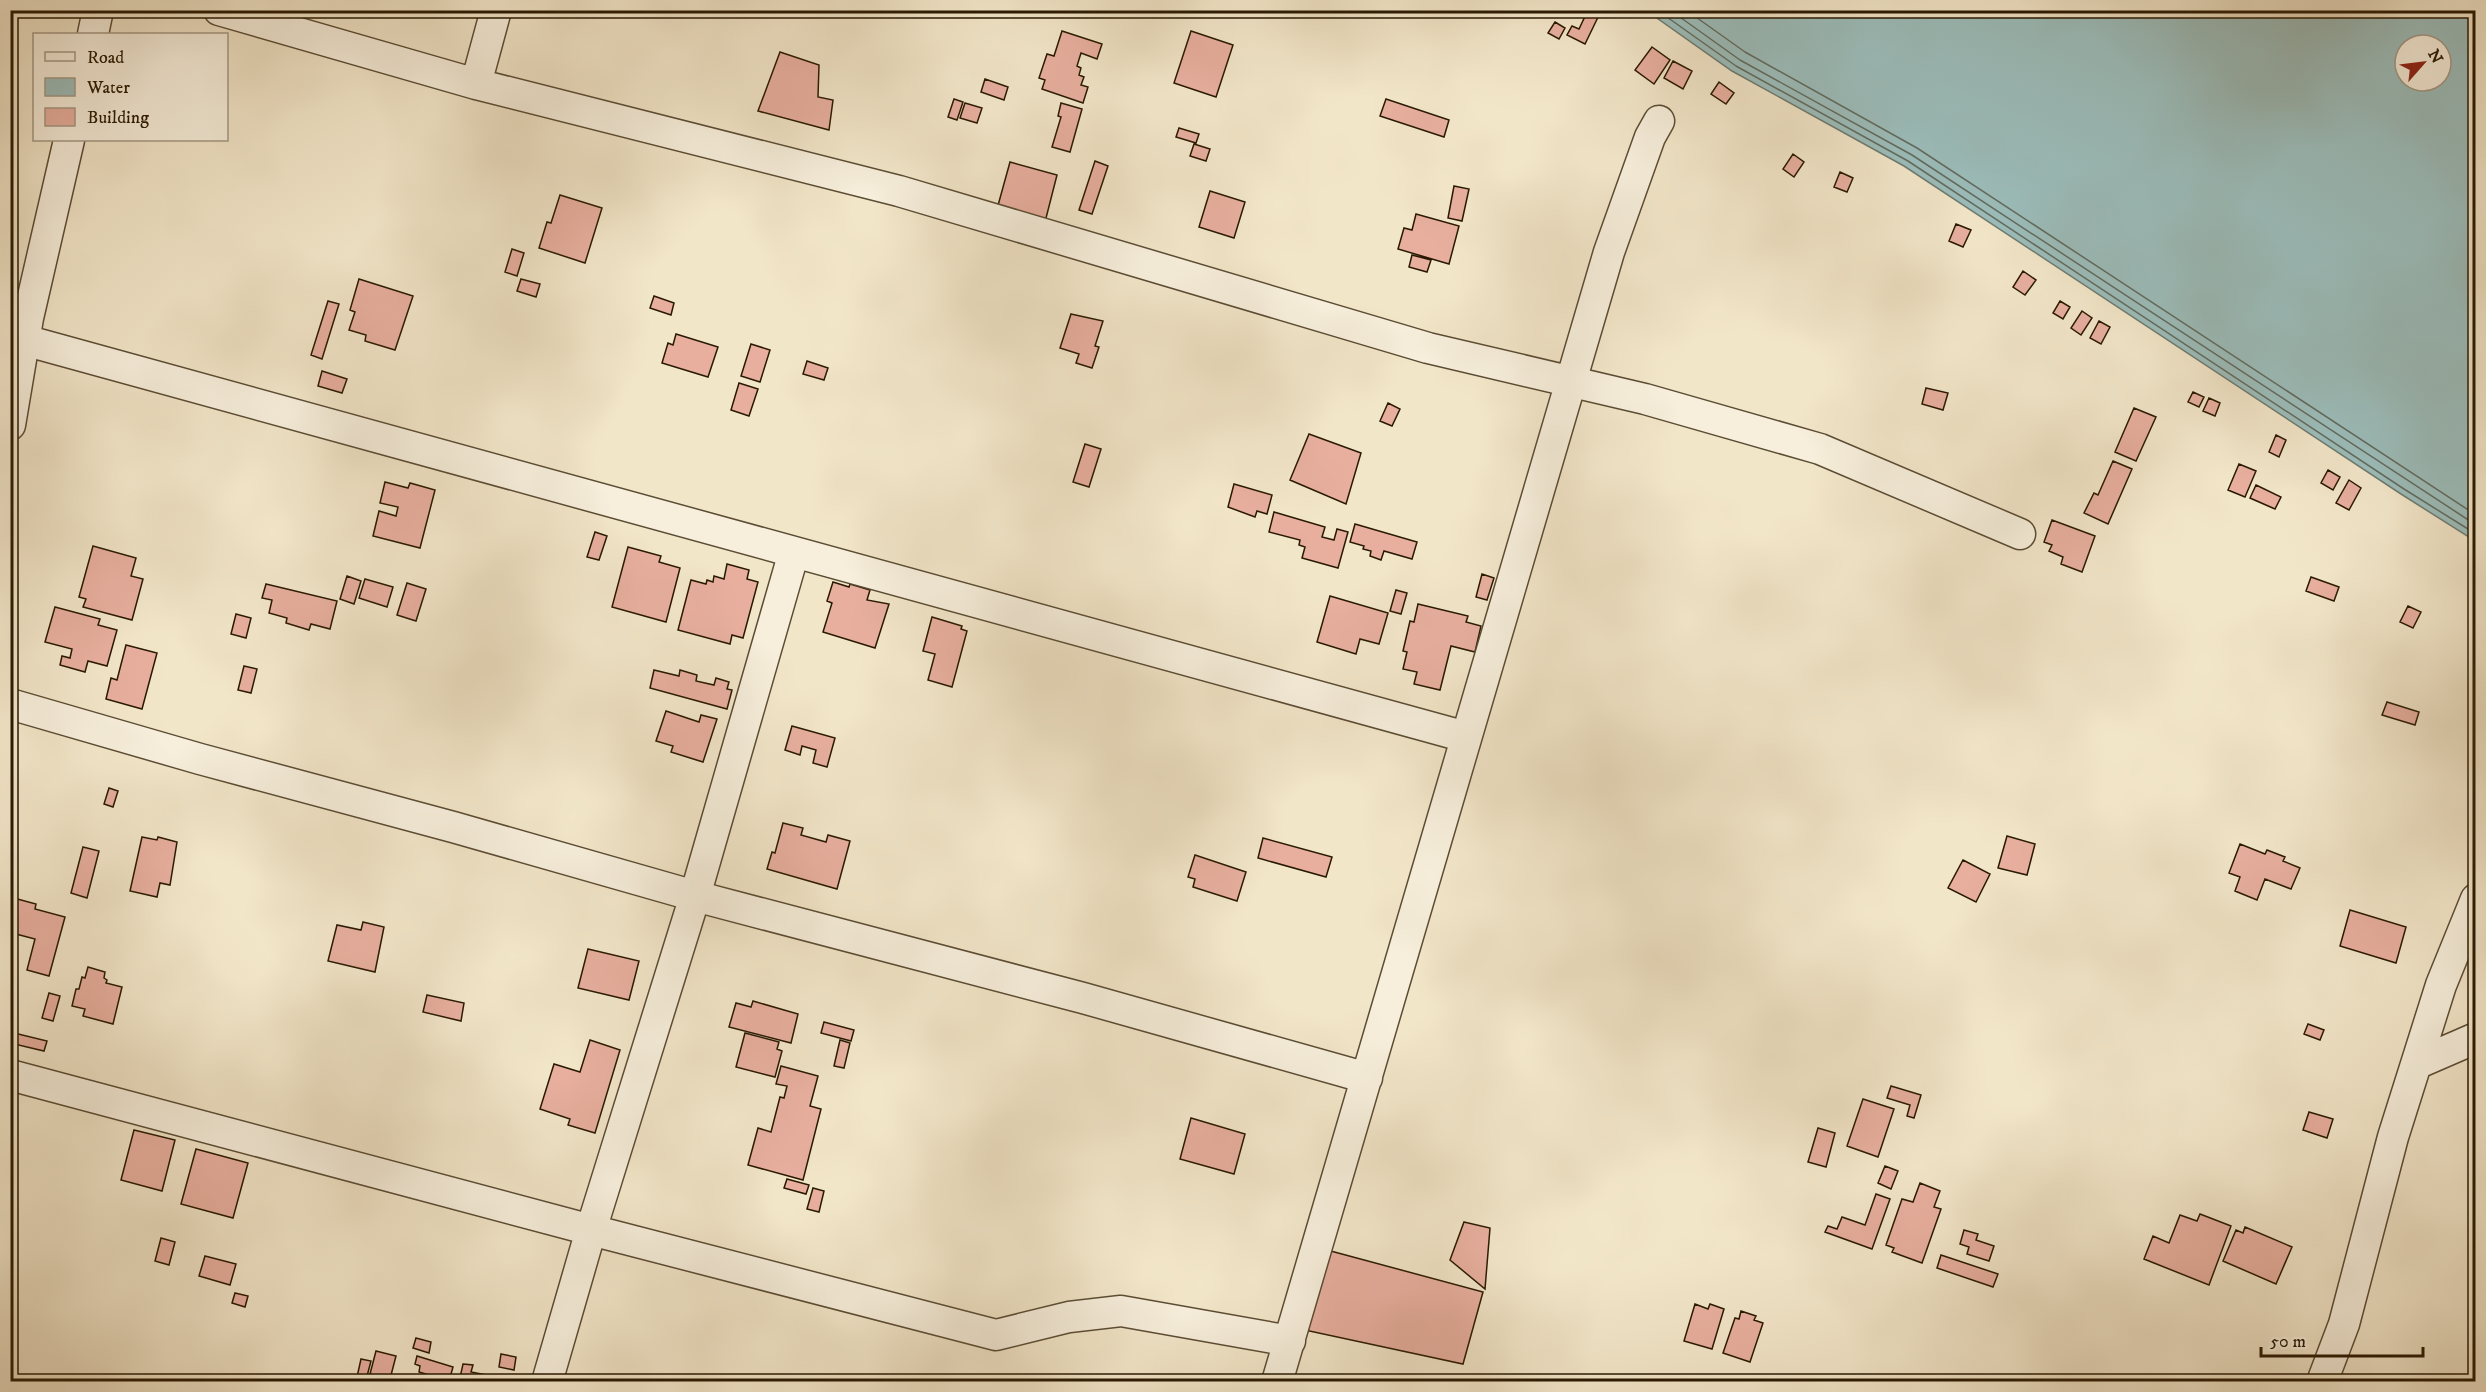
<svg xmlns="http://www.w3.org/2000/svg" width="2486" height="1392" font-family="'IM FELL DW Pica',serif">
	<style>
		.water { fill: #9cbebc; stroke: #6e7c72; stroke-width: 1.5; fill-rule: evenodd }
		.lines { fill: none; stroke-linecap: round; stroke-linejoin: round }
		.shore { stroke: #626c5f; stroke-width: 1.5 }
		.building { fill: #e8af9f; stroke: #291902; stroke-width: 1.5 }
		.minor-casing { stroke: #5b4c34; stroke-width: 33 }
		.minor { stroke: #f7efdc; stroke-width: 30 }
	</style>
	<rect width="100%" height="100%" fill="#f2e6c9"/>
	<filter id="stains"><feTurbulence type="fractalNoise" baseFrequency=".00333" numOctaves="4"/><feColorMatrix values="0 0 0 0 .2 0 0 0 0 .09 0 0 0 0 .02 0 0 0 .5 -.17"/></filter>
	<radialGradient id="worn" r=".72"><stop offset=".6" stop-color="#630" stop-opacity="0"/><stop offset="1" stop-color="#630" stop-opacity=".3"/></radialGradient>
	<path class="water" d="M1647 11H2475V541L2401 494 1904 166 1732 71ZM2405 45H2441V81H2405Z"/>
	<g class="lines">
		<path class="shore" d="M1657 10 1736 66 1908 161 2404 489 2476 534
			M1670 10 1740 60 1912 155 2476 525
			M1686 10 1745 52 1917 148 2476 515"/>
	</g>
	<path class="building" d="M1588 10 1601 11 1585 44 1567 35 1572 26 1579 29Z
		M1555 22 1565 28 1559 39 1548 33Z
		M1062 31 1102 44 1097 59 1081 53 1077 66 1081 68 1079 75 1084 77 1081 85 1088 87 1083 103 1042 89 1045 80 1039 78 1047 54 1054 56Z
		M1191 31 1233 45 1216 97 1174 83Z
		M1652 47 1670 60 1654 84 1635 70Z
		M780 52 819 65 818 97 833 100 829 130 758 111Z
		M1673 61 1692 71 1683 89 1664 78Z
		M985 79 1008 87 1004 100 981 92Z
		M1719 82 1734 93 1726 104 1711 94Z
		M954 99 963 102 957 120 948 117Z
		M1386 99 1449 120 1444 137 1380 116Z
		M965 103 982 108 977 123 960 118Z
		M1061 103 1082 109 1070 152 1052 147 1061 117 1058 116Z
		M1179 128 1199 134 1196 143 1176 137Z
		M1194 144 1210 149 1206 161 1190 156Z
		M1793 154 1804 162 1794 177 1783 169Z
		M1095 161 1108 166 1092 214 1079 210Z
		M1010 162 1057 175 1045 222 997 209Z
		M1840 172 1853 178 1847 192 1834 187Z
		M1454 186 1469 189 1462 221 1448 218Z
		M1210 191 1245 202 1234 238 1199 227Z
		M560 195 602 208 585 263 539 248 547 222 551 223Z
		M1416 214 1459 226 1449 264 1398 249 1404 228 1412 230Z
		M1956 224 1971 230 1963 247 1949 241Z
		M512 249 524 253 517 276 505 272Z
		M1412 255 1431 260 1427 272 1409 267Z
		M2023 271 2036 280 2025 295 2013 287Z
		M359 279 413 296 395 350 365 341 366 335 349 330 355 312 350 310Z
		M521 279 540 284 536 297 517 291Z
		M654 296 674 303 671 315 650 308Z
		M328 301 339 304 322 359 311 355Z
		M2060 301 2070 307 2063 319 2053 313Z
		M2082 311 2092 318 2081 335 2071 328Z
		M1071 314 1103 321 1095 346 1099 347 1092 368 1076 363 1079 354 1060 348Z
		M2099 321 2110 327 2101 344 2090 338Z
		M676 334 718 347 708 377 662 363 668 343 673 345Z
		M751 344 770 350 760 382 741 376Z
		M807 361 828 368 824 380 803 374Z
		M322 371 347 379 342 393 318 386Z
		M739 383 758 389 749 416 731 410Z
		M1926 388 1948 393 1943 410 1922 404Z
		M2193 392 2204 397 2199 407 2188 402Z
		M2209 398 2220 403 2215 416 2203 411Z
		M1388 403 1400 409 1392 426 1380 421Z
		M2134 408 2156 417 2136 461 2115 452Z
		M1309 434 1361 453 1346 504 1290 480Z
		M2276 435 2286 440 2279 457 2269 452Z
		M1085 444 1101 449 1089 487 1073 482Z
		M2113 461 2132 469 2108 524 2084 513 2094 493 2098 495Z
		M2239 464 2256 471 2245 497 2228 490Z
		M2328 470 2340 477 2333 490 2321 483Z
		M2349 480 2361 488 2349 510 2336 503Z
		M385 482 408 488 410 483 435 490 420 548 373 536 379 511 396 516 398 507 380 503Z
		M1234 484 1272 495 1267 514 1257 511 1255 517 1228 507Z
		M2256 485 2281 497 2275 509 2250 498Z
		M1274 512 1325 527 1322 537 1334 540 1337 529 1348 532 1338 568 1302 558 1305 547 1299 545 1300 540 1269 532Z
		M2052 520 2095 536 2082 572 2061 564 2063 557 2049 551 2052 545 2044 542Z
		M1355 524 1417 542 1412 559 1384 551 1381 560 1370 556 1371 551 1363 549 1364 546 1350 542Z
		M595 532 607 536 599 560 587 557Z
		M93 546 136 558 131 576 143 579 132 620 83 607 86 599 79 597Z
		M628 547 661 556 659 562 680 568 666 622 612 607Z
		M727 564 749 570 747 579 758 582 743 638 732 635 730 644 678 630 691 580 706 584 707 580 713 582 714 576 724 579Z
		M1482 574 1494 578 1487 600 1476 597Z
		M347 576 361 581 354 604 340 599Z
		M2311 577 2339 587 2334 601 2306 591Z
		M365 579 393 587 387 607 359 598Z
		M833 582 849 587 850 584 870 590 867 600 889 604 875 648 823 632 832 603 827 601Z
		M407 583 426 589 416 621 397 615Z
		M266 584 337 601 330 629 311 624 309 630 286 623 287 618 269 613 272 600 262 598Z
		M1396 590 1407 593 1401 614 1390 611Z
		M1330 596 1388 613 1379 644 1360 639 1356 654 1317 642Z
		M1418 604 1468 616 1466 622 1481 626 1475 652 1451 646 1440 690 1414 684 1417 672 1403 669 1407 652 1403 651 1410 621 1414 622Z
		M2408 606 2421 612 2413 628 2400 622Z
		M55 607 100 619 98 625 117 630 107 666 88 661 85 672 60 665 62 656 70 658 72 649 45 642Z
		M236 614 251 618 246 638 231 634Z
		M932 617 962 626 961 629 967 631 952 687 928 680 935 654 923 651Z
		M126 645 157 653 142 709 106 699 111 678 117 680Z
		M244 666 257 669 251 693 238 690Z
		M654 670 679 676 680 670 697 675 696 681 714 685 716 678 729 682 727 689 732 690 727 709 650 688Z
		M2387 702 2419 712 2415 725 2382 715Z
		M666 711 699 722 701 715 717 719 703 762 671 752 673 746 656 741Z
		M792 726 835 738 827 767 813 763 816 750 802 746 800 755 785 750Z
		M109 788 118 791 113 807 104 804Z
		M783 823 803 828 801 835 826 842 828 835 850 841 837 889 767 869 772 852 775 853Z
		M2007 836 2035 844 2027 875 1998 868Z
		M142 837 157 840 158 837 177 842 170 885 160 883 157 897 130 891Z
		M1263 838 1332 857 1326 877 1258 858Z
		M2240 844 2265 854 2267 850 2285 857 2283 861 2300 868 2291 889 2265 879 2257 900 2235 891 2240 877 2229 873Z
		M83 847 99 851 87 898 71 893Z
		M1195 855 1246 872 1237 901 1193 887 1195 879 1188 877Z
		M1963 860 1990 874 1976 902 1948 888Z
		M10 897 36 904 35 909 65 917 49 976 27 970 35 939 12 933 10 939Z
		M2350 910 2406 927 2396 963 2340 946Z
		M363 922 384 927 375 972 328 961 337 925 361 930Z
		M588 949 639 961 629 1000 578 988Z
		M88 967 105 972 104 978 107 980 106 983 122 987 113 1024 83 1016 85 1009 72 1006 76 989H79L82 977 85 978Z
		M49 993 60 996 53 1021 42 1018Z
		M427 995 464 1003 461 1021 423 1012Z
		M753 1001 798 1014 791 1043 729 1027 736 1003 751 1007Z
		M824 1022 854 1030 851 1041 821 1033Z
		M2308 1024 2324 1030 2320 1040 2304 1034Z
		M10 1032 47 1041 44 1051 10 1043Z
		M745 1033 779 1042 777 1049 782 1051 775 1077 736 1067Z
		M590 1040 620 1050 595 1133 568 1125 570 1119 540 1109 554 1064 580 1072Z
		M840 1040 850 1043 844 1068 834 1066Z
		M781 1066 818 1076 810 1106 821 1109 803 1180 748 1165 758 1128 771 1132 780 1097 784 1098 787 1086 776 1084Z
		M1891 1086 1921 1095 1914 1118 1907 1116 1910 1105 1887 1098Z
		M1863 1099 1894 1109 1878 1157 1847 1146Z
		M2309 1112 2333 1119 2327 1138 2303 1130Z
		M1191 1118 1245 1134 1234 1174 1180 1159Z
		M1818 1128 1835 1133 1826 1167 1808 1162Z
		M134 1130 175 1140 162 1191 121 1180Z
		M196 1149 248 1163 233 1218 181 1204Z
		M1885 1166 1898 1171 1891 1189 1878 1183Z
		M787 1179 809 1185 806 1194 784 1188Z
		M1920 1183 1940 1191 1934 1207 1941 1209 1922 1263 1892 1252 1894 1248 1886 1245 1902 1199 1913 1202Z
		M813 1188 824 1191 819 1212 807 1209Z
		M1876 1194 1890 1199 1872 1249 1825 1232 1828 1226 1837 1229 1842 1217 1865 1225Z
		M2200 1214 2231 1226 2209 1285 2144 1259 2153 1236 2169 1243 2180 1215 2197 1221Z
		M1464 1222 1490 1228 1485 1289 1450 1260Z
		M2245 1227 2292 1247 2276 1284 2223 1261 2236 1230 2243 1233Z
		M1964 1230 1978 1234 1976 1240 1994 1246 1989 1261 1967 1254 1969 1247 1960 1244Z
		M161 1238 175 1242 169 1265 155 1261Z
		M1327 1250 1483 1292 1463 1364 1300 1329Z
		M1941 1255 1998 1274 1993 1287 1937 1268Z
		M205 1256 236 1264 230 1285 199 1276Z
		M235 1293 248 1296 245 1307 232 1303Z
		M1695 1304 1708 1309 1710 1304 1724 1309 1712 1349 1684 1341Z
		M1741 1311 1756 1316 1754 1320 1763 1323 1750 1362 1723 1353 1735 1318 1739 1319Z
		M416 1338 431 1342 429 1353 413 1348Z
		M376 1351 396 1356 390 1379 370 1374Z
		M501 1354 516 1357 514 1370 499 1367Z
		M417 1356 453 1367 449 1381 419 1372 420 1366 415 1364Z
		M361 1359 371 1361 366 1380 357 1377Z
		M463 1364 473 1365 471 1372 523 1382H459Z
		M369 1376 389 1382H368Z"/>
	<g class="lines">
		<defs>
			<path id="minor" d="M219 10 476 84 899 191 1428 348 1645 399 1820 449 2020 534
				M93 34 98 10
				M476 84 496 10
				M24 340 1466 737
				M10 425 28 318 69 140
				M10 704 200 759 453 827 695 896 1083 998 1367 1078
				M2416 1064 2476 1038
				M10 1075 591 1230 996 1335 1069 1317 1121 1311 1290 1341
				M547 1382 591 1230 695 896 794 552
				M1277 1382 1609 252 1650 137 1659 121
				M2322 1382 2344 1324 2393 1137 2441 985 2476 899"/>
		</defs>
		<use href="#minor" class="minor-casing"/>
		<use href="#minor" class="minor"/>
	</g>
	<rect width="2486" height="1392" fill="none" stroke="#f2e6c9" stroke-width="36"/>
	<rect x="12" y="12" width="2462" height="1368" fill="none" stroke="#291902" stroke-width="3"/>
	<rect x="18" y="18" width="2450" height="1356" fill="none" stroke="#291902" stroke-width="1.5"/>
	<rect x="33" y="33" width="195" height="108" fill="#f7efdc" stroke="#a59985" stroke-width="1.5"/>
	<rect x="45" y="52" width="30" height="9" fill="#f7efdc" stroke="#a59985" stroke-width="1.5"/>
	<text x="87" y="63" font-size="18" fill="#291902">Road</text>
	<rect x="45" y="78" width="30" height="18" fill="#9cbebc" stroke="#a59985" stroke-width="1.5"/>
	<text x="87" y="93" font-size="18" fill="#291902">Water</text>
	<rect x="45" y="108" width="30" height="18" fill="#e8af9f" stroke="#a59985" stroke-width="1.5"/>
	<text x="87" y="123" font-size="18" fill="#291902">Building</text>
	<g transform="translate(2423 63) rotate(62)"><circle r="28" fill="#f7efdc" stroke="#a59985" stroke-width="1.5"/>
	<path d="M0-4.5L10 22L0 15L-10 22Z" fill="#8f2418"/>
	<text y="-9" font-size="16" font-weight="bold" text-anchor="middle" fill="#291902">N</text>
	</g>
	<path d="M2261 1347v9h162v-9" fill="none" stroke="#291902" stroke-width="3"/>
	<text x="2270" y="1347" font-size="18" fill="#291902" stroke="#f7efdc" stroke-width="4.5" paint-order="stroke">50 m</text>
	<rect width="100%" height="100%" filter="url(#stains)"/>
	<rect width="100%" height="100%" fill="url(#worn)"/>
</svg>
